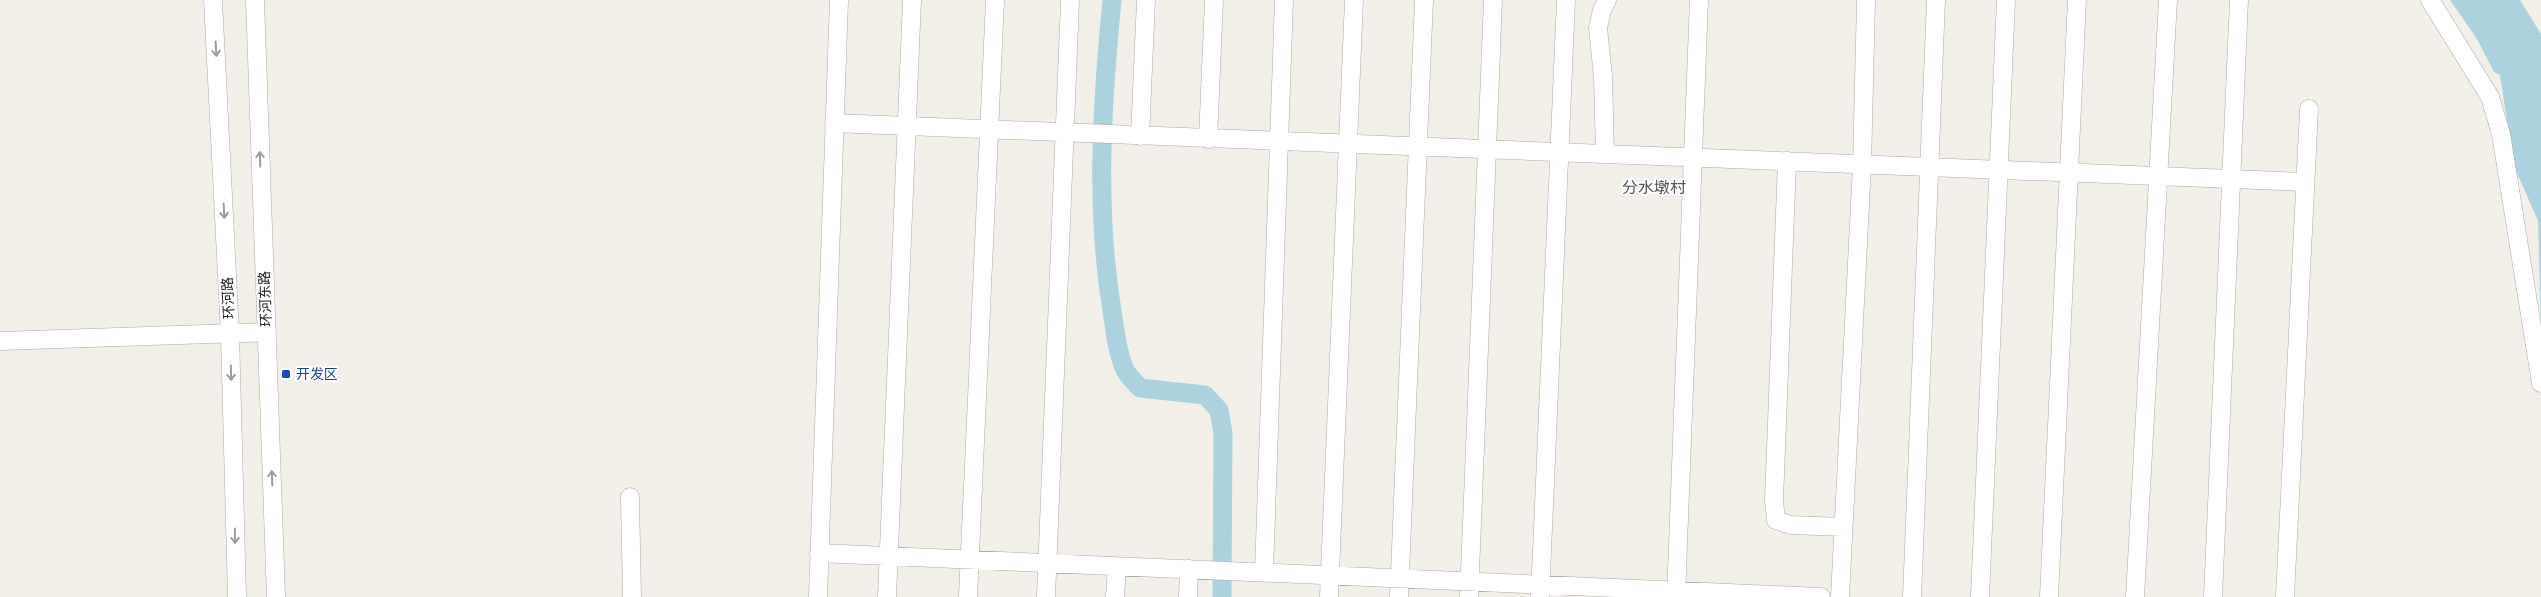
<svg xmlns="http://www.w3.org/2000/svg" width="2541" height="597" font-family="'IBM Plex Sans','Noto Sans SC',sans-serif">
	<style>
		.water { fill: #aad3df }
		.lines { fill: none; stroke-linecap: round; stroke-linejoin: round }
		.canal { stroke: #aad3df; stroke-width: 19 }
		.minor-casing { stroke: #a9a9a9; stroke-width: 19 }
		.minor { stroke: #fff; stroke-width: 18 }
		.oneway { stroke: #9c9c9c }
		.transit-dot { fill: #1a4fb4; stroke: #fff; stroke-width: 2 }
		.labels { text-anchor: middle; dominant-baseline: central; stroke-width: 4; stroke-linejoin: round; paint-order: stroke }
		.street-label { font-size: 14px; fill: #222; stroke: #fff }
		.transit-label { font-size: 14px; fill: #164399; stroke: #fff; text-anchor: start }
		.quarter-label { font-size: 16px; fill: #555; stroke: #fff }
	</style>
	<rect width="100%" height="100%" fill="#f2efe9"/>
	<path class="water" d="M2450 0H2520L2541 34V326L2538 221 2514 166 2500 75 2494 72 2477 39Z"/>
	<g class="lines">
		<path class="canal" d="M1112 0C1102 103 1095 208 1112 311 1115 330 1117 352 1125 370 1128 376 1135 382 1140 388L1205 395 1219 410 1223 433 1222 597"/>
		<defs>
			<path id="minor" d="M213 0 230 334 237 597
				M255 0 276 597
				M2430 0 2490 97 2501 134 2541 383
				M834 123 2304 182
				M1140 136 1146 0
				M1208 139 1214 0
				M1605 154 1603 77 1598 28 1602 10 1607 0
				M1787 161 1774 501 1776 520 1791 525 1843 527
				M0 341 267 332
				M630 497 632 597
				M819 553 1821 597
				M1264 572 1284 0
				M818 597 839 0
				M887 597 912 0
				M968 597 995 0
				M1046 597 1070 0
				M1115 597 1117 566
				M1188 597 1189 569
				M1329 597 1354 0
				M1399 597 1424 0
				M1469 597 1493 0
				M1540 597 1566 0
				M1676 597 1699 0
				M1840 597 1862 165 1866 0
				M1912 597 1936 0
				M1980 597 2006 0
				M2049 597 2077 0
				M2135 597 2168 0
				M2213 597 2239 0
				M2285 597 2309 109"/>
		</defs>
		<use href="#minor" class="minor-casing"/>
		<use href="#minor" class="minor"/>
	</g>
	<defs><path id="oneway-shaft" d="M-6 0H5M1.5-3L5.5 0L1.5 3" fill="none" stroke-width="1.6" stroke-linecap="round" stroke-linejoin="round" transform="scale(1.25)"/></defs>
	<g class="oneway">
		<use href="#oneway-shaft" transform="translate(216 49) rotate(87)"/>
		<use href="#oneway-shaft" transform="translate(260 159) rotate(-92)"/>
		<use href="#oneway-shaft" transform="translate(224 211) rotate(87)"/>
		<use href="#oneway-shaft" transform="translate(231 373) rotate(89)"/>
		<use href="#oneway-shaft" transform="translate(272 478) rotate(-92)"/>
		<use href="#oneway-shaft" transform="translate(235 536) rotate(89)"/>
	</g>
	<rect class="transit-dot" x="281" y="369" width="10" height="10" rx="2.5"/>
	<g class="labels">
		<g class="street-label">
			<text transform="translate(228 298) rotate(-93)">环河路</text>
			<text transform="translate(265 299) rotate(-92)">环河东路</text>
		</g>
		<g class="transit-label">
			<text x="296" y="374">开发区</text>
		</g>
		<g class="quarter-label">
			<text x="1654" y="187">分水墩村</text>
		</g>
	</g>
</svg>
